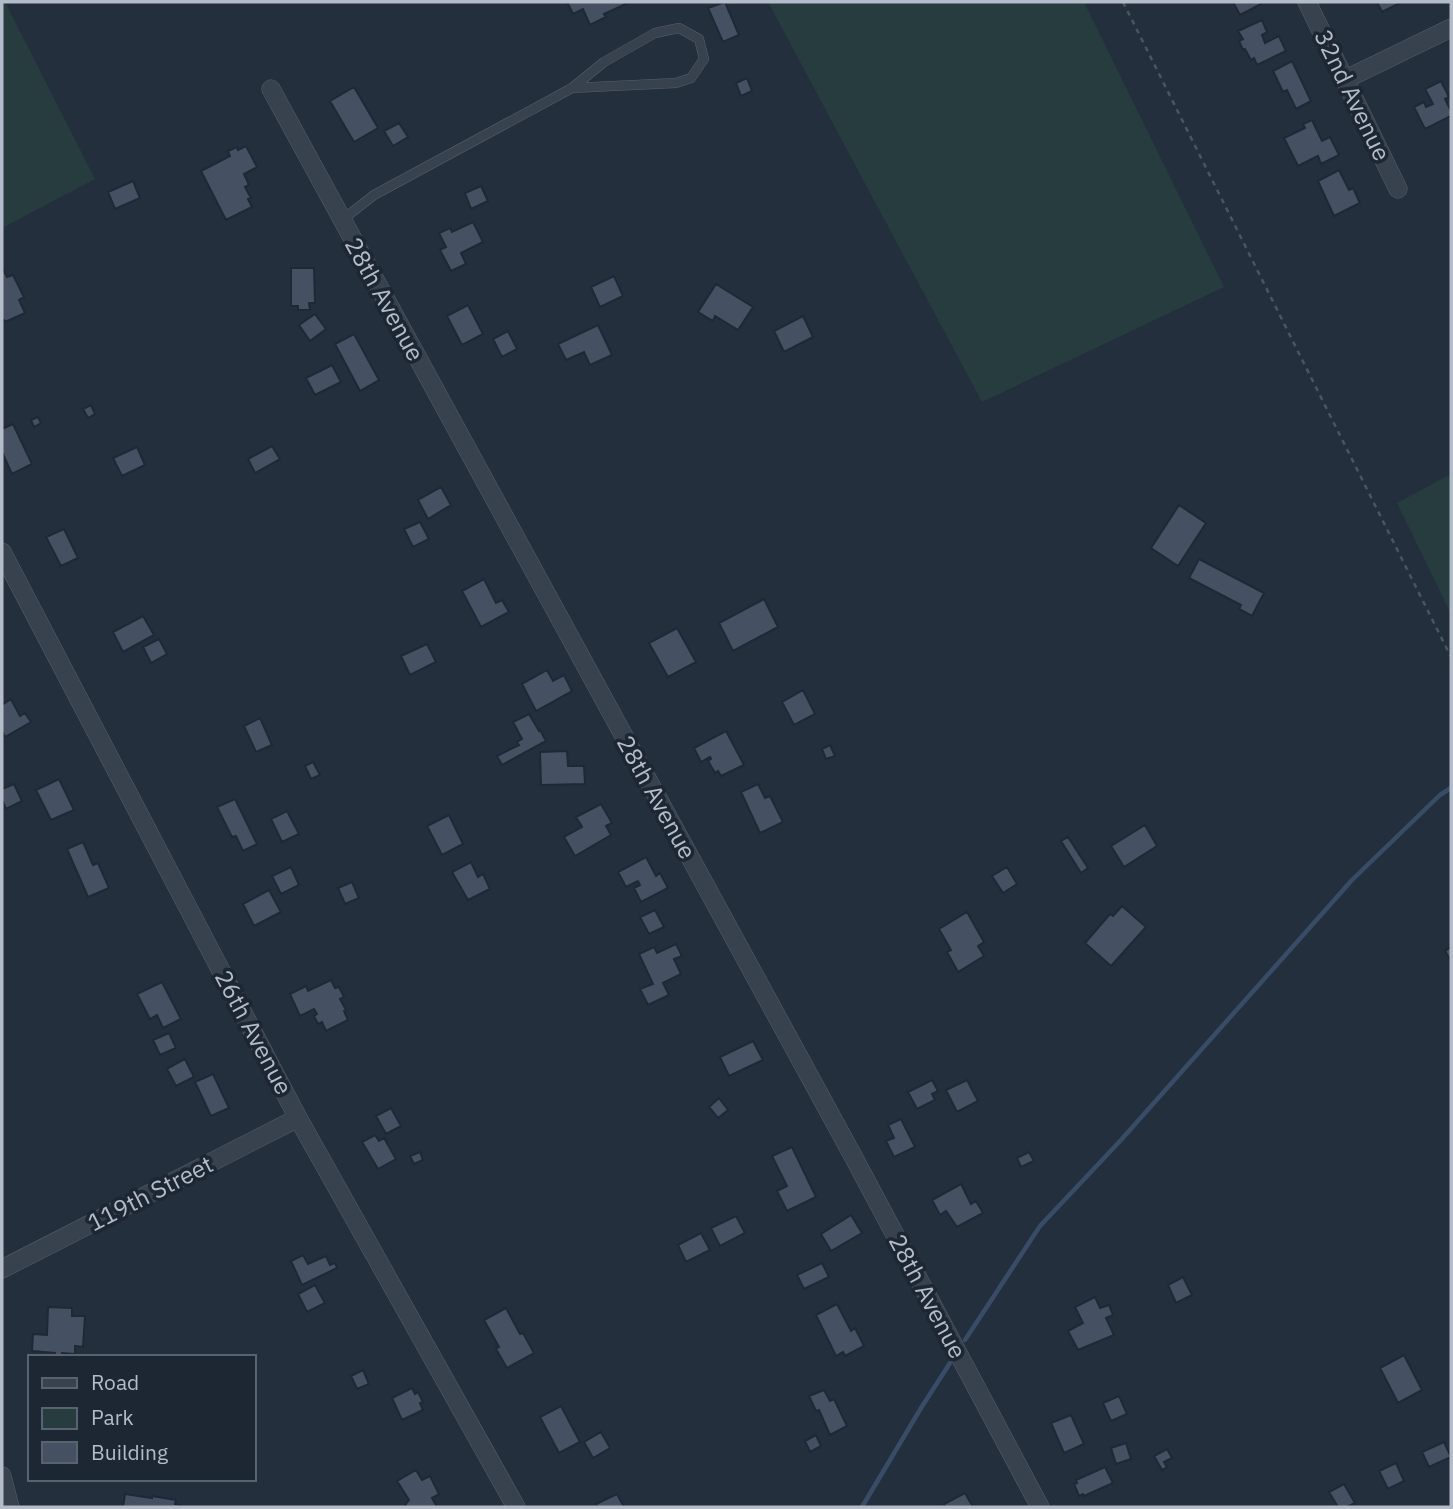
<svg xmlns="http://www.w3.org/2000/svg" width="1453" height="1509" font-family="'IBM Plex Sans',sans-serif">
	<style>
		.green { fill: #263c3f }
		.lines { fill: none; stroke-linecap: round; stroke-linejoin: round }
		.stream { stroke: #394c67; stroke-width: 4.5 }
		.building { fill: #455162; stroke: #1f2835; stroke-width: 2 }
		.service-casing { stroke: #565f6c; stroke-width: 10 }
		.minor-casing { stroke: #565f6c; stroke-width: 19 }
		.path { stroke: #44595c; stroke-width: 2.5; stroke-dasharray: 5 5; stroke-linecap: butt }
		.service { stroke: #38414e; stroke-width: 9 }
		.minor { stroke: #38414e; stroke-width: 18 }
		.labels { text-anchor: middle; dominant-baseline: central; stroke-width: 7; stroke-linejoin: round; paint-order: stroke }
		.street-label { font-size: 24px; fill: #b4bcc9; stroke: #1d2633 }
	</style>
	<rect width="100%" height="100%" fill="#242f3e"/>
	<path class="green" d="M2 2H5L95 179 2 228Z
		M768 2H1084L1224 287 982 402Z
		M1451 474V614L1397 503Z"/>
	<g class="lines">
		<path class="stream" d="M965 1340 1040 1226 1121 1140 1352 880 1440 795 1451 788
			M862 1507 921 1408 950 1363"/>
	</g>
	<path class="building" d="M567 2H627L628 3 604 14 606 17 590 25 583 9 573 14Z
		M725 2 739 35 723 42 708 8Z
		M1233 2H1265L1240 15Z
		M1377 2H1402L1382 12Z
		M1262 20 1267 32 1262 35 1265 43 1279 36 1286 51 1257 65 1254 58 1251 60 1245 49 1243 50 1239 41 1243 39 1238 31Z
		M1292 61 1311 101 1296 109 1287 90 1283 92 1273 71Z
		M747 78 752 91 741 96 736 83Z
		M1441 81 1449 97 1445 99 1451 111V116L1425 129 1414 107 1424 102 1426 107 1433 104 1425 89Z
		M354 87 378 128 354 142 330 101Z
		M1312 120 1322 141 1330 137 1339 155 1321 164 1318 156 1298 166 1284 138 1305 128 1303 124Z
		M399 123 408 137 393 146 384 131Z
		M246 146 257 167 244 174 249 185 245 187 251 198 248 199 252 207 226 220 201 171 230 156 228 151 237 147 238 150Z
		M1339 170 1349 190 1353 188 1360 203 1334 216 1318 181Z
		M133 181 140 198 115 209 108 192Z
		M481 186 488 201 471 209 465 193Z
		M473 222 483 242 461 253 466 264 451 271 440 250 446 247 439 233 450 228 452 232Z
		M291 268H314L315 303H309L310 310H298V306H291Z
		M2 269H3L7 277 13 275 24 297 19 300 25 313 5 322 4 320 2 321Z
		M614 276 623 296 600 307 591 287Z
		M716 284 753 307 738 330 715 316 713 321 698 312Z
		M468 305 483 334 462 345 447 316Z
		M315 314 326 329 310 341 299 325Z
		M803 316 813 337 784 352 774 331Z
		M598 325 612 355 590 365 584 352 566 360 558 344Z
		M508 331 517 349 502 357 493 339Z
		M354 334 379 380 360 391 335 344Z
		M332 365 341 382 315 395 306 378Z
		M91 405 95 414 88 418 83 409Z
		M38 417 41 423 34 427 31 420Z
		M13 424 32 464 12 474 2 452V429Z
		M272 446 280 459 255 473 248 459Z
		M137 447 145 465 122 476 113 458Z
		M441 487 451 505 428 519 418 500Z
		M1179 505 1206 523 1178 566 1151 548Z
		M420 522 429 539 413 547 404 529Z
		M64 529 78 558 61 566 46 537Z
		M1199 559 1264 593 1252 616 1239 609 1241 605 1189 578Z
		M484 579 496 603 502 600 509 612 481 627 462 591Z
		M764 599 778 627 733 651 719 623Z
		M143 616 154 635 123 652 113 632Z
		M677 628 696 662 668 677 649 643Z
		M159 639 167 654 151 663 143 647Z
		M427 644 436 662 410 675 401 656Z
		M547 670 553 681 564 675 572 691 536 711 522 684Z
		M803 690 815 714 794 725 782 702Z
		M11 699 20 716 25 713 31 722 5 737 2 731V705Z
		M529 714 539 731 540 730 546 741 502 765 497 756 519 745 517 742 522 739 513 722Z
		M260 718 272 745 256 752 244 726Z
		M726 731 744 765 721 776 718 771 715 773 708 761 711 759 710 757 701 762 694 748Z
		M830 745 835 756 826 759 822 749Z
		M567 751 568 766H584L585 784 541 785 540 752Z
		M313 762 320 775 311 779 305 766Z
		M59 779 74 810 51 820 36 790Z
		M14 784 22 801 6 809 2 800V789Z
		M758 784 765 798 770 796 783 822 760 833 741 792Z
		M235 799 257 844 243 851 236 836 232 837 217 807Z
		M601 804 612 823 606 826 611 835 575 856 564 837 582 827 576 817Z
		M287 811 299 834 282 842 271 819Z
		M449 815 463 844 442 855 427 826Z
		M1145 825 1157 846 1124 867 1111 846Z
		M1068 837 1088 868 1081 873 1061 841Z
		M83 842 93 865 98 863 109 888 88 897 67 849Z
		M646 857 656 876 660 873 668 888 641 902 634 888 640 885 638 881 626 887 618 872Z
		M471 862 478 877 483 874 490 889 468 900 452 872Z
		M291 867 299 885 281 894 272 876Z
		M1007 867 1017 884 1003 893 992 876Z
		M352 882 359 898 345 904 338 888Z
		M269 890 281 912 254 926 243 904Z
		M1122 906 1146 927 1111 966 1085 943 1110 914 1113 916Z
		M655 910 664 927 649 934 640 917Z
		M967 912 984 942 978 946 984 956 958 972 947 952 951 950 939 929Z
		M676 944 682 956 674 959 681 974 663 983 669 995 648 1005 640 989 653 984 639 954 654 947 657 953Z
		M1451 947V961L1445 951Z
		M331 980 335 988 339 987 344 997 340 999 346 1010 344 1011 348 1020 326 1031 322 1022 318 1024 314 1016 317 1014 314 1009 300 1016 290 994 306 986 308 991Z
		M162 982 181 1019 163 1028 157 1015 150 1019 137 994Z
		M169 1033 176 1048 160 1055 153 1040Z
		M753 1041 763 1060 729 1076 720 1057Z
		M185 1059 194 1077 176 1086 167 1069Z
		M213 1074 229 1108 211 1116 195 1082Z
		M932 1080 938 1091 932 1094 935 1100 917 1109 908 1092Z
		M967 1080 978 1101 957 1112 946 1090Z
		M719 1098 728 1110 718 1118 709 1107Z
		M391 1108 401 1126 386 1134 376 1116Z
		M901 1119 915 1147 894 1157 886 1141 894 1138 888 1125Z
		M375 1135 379 1141 384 1138 396 1159 378 1169 362 1142Z
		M792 1147 816 1197 787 1211 777 1191 787 1186 772 1156Z
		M420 1152 423 1160 414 1164 410 1156Z
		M1029 1152 1034 1161 1021 1167 1017 1158Z
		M961 1184 971 1204 976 1201 983 1213 957 1227 946 1211 940 1215 932 1200Z
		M851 1215 862 1233 831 1251 821 1234Z
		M736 1216 745 1233 720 1246 711 1228Z
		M701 1233 710 1250 686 1262 678 1245Z
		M303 1255 308 1264 326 1256 330 1265 335 1263 337 1268 302 1285 291 1261Z
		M822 1263 829 1277 804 1289 797 1275Z
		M1183 1277 1192 1295 1176 1303 1168 1285Z
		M315 1285 325 1303 307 1312 298 1294Z
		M1095 1297 1100 1308 1109 1305 1113 1315 1106 1318 1114 1335 1078 1350 1068 1331 1083 1323 1075 1307Z
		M837 1304 851 1331 855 1328 864 1346 845 1356 843 1352 836 1356 816 1315Z
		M48 1307 72 1308V1316H85L83 1347 75 1346V1354L62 1353V1357H54L55 1353 32 1351 33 1334 47 1335Z
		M506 1308 520 1334 523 1333 534 1353 507 1368 496 1349 499 1347 484 1320Z
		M1404 1355 1422 1390 1398 1403 1380 1368Z
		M363 1370 369 1384 357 1389 351 1376Z
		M412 1388 415 1394 418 1392 423 1402 420 1403 423 1410 402 1420 392 1398Z
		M824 1390 830 1401 834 1399 847 1426 830 1435 819 1410 816 1411 809 1396Z
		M1119 1396 1127 1414 1111 1421 1103 1403Z
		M561 1406 580 1442 559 1453 540 1417Z
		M1071 1415 1084 1444 1064 1453 1051 1423Z
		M601 1432 610 1448 593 1458 584 1442Z
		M816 1435 821 1446 810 1452 805 1441Z
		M1444 1442 1451 1457 1429 1467 1422 1452Z
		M1126 1443 1131 1459 1116 1464 1111 1448Z
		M1167 1449 1172 1458 1164 1462 1167 1467 1162 1470 1154 1456Z
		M1396 1463 1404 1481 1388 1489 1379 1471Z
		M1105 1467 1113 1483 1084 1496 1083 1494 1079 1496 1074 1484 1077 1483 1076 1480Z
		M416 1470 422 1480 430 1476 439 1494 432 1498 437 1507H407L405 1505 409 1500 397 1481Z
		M1344 1484 1355 1503 1347 1507H1338L1329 1492Z
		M965 1493 973 1507H946L944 1504Z
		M125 1494 152 1498V1496L176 1500 175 1504 187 1507H123Z
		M617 1494 624 1507H598L596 1504Z"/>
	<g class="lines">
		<defs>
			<path id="service" d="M342 220 374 195 572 88 676 83 691 78 704 59 699 39 679 28 655 33 604 62 572 88"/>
			<path id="minor" d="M1307 2 1398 189
				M1344 80 1451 28
				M271 89 853 1156 1040 1507
				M2 552 298 1118 516 1507
				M2 1269 298 1118
				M2 1476 10 1507"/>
		</defs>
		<use href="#service" class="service-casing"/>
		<use href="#minor" class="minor-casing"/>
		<path class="path" d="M1123 2 1451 657"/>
		<use href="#service" class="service"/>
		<use href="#minor" class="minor"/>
	</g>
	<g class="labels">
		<g class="street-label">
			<text transform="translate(1353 95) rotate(64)">32nd Avenue</text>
			<text transform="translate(385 299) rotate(61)">28th Avenue</text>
			<text transform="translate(657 797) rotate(61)">28th Avenue</text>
			<text transform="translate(254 1032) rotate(62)">26th Avenue</text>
			<text transform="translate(150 1193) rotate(-27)">119th Street</text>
			<text transform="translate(928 1296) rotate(62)">28th Avenue</text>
		</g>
	</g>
	<rect width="1453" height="1509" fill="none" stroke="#b4bcc9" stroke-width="7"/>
	<rect x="28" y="1355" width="228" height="126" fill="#1d2633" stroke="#59626f" stroke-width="2"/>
	<rect x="42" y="1378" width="35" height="10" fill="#38414e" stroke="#59626f" stroke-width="2"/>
	<text x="91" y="1390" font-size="21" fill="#b4bcc9">Road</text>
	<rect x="42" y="1408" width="35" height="21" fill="#263c3f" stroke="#59626f" stroke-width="2"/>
	<text x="91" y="1425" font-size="21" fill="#b4bcc9">Park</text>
	<rect x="42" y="1442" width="35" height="21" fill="#455162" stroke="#59626f" stroke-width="2"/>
	<text x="91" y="1460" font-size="21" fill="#b4bcc9">Building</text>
</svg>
